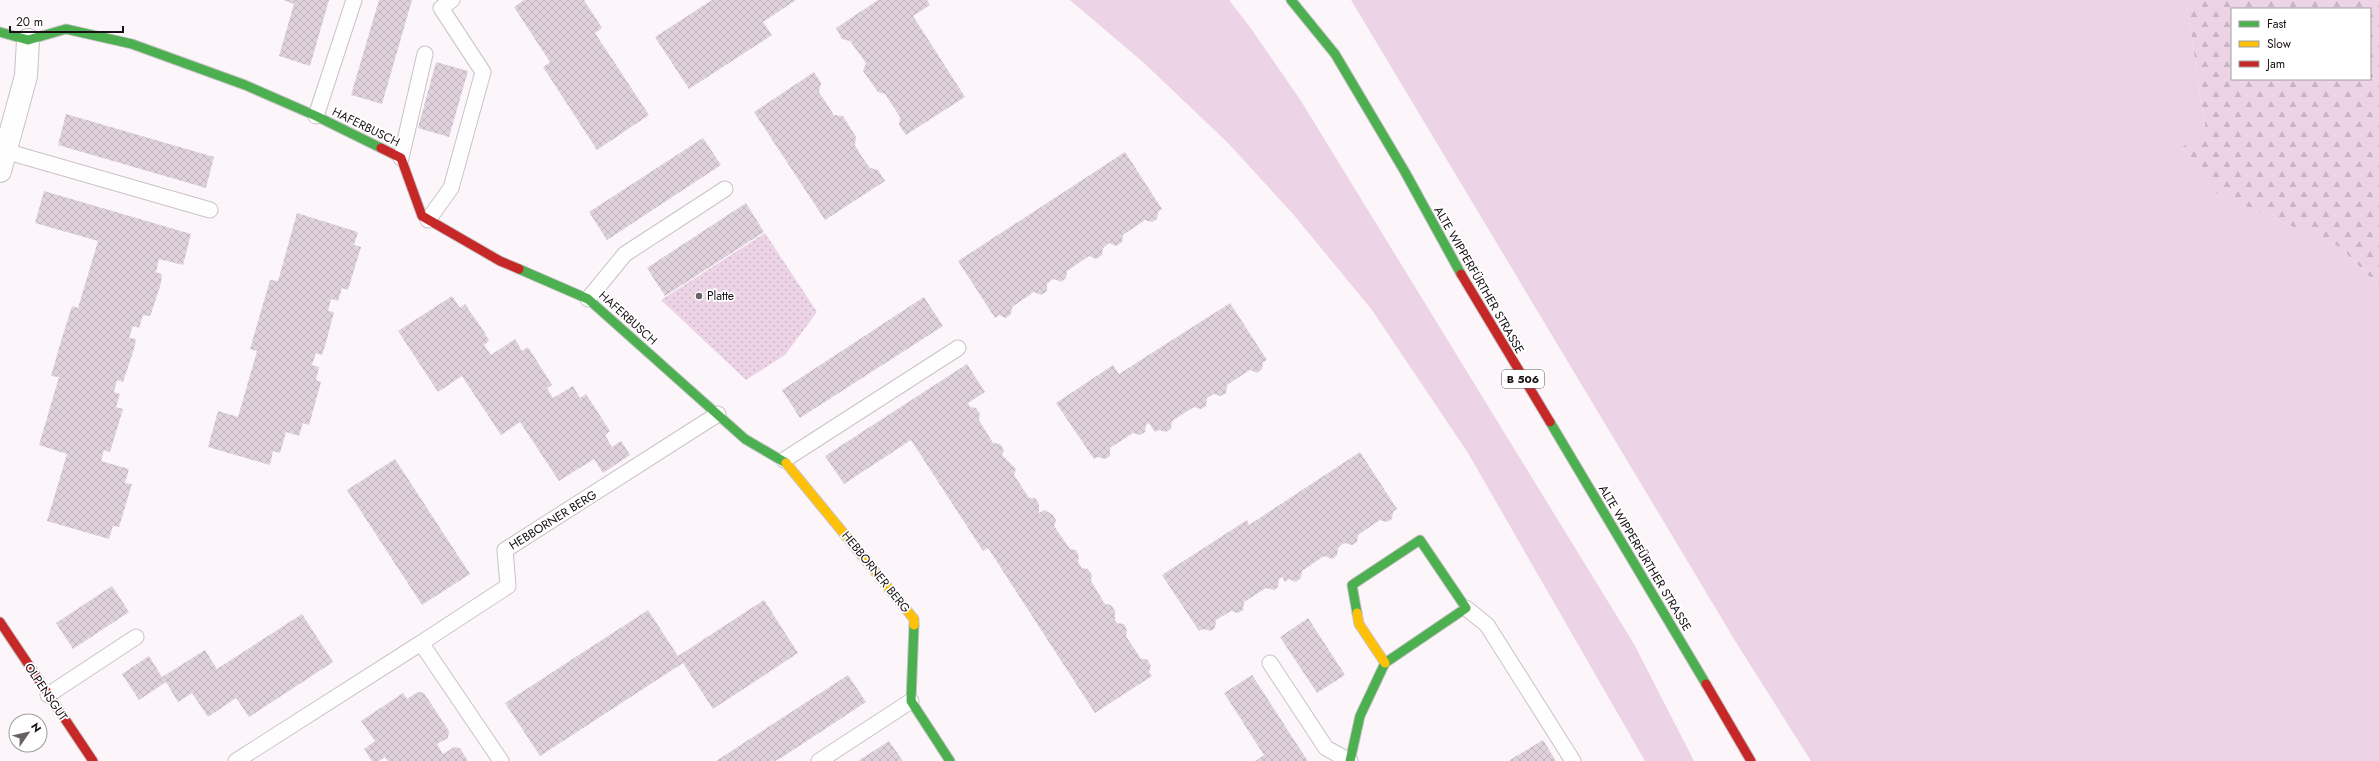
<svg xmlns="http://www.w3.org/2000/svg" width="2379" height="761" font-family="Jost,sans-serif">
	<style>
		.grass { fill: #ecd3e5 }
		.forest { fill: url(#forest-firs); fill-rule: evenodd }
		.park { fill: url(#park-dots) }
		.building { fill: url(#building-cross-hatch) }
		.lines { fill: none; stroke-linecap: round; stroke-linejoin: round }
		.lane-casing { stroke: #c9c3c7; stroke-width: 17 }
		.street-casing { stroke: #c9c3c7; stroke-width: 24 }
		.fast-casing { stroke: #c9c3c7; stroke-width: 11 }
		.slow-casing { stroke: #c9c3c7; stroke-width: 11 }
		.jam-casing { stroke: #c9c3c7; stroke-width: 11 }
		.lane { stroke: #fffefe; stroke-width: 15 }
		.street { stroke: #fffefe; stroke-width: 22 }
		.fast { stroke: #4caf50; stroke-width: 9 }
		.slow { stroke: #ffc107; stroke-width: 9 }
		.jam { stroke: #c62828; stroke-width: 9 }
		.poi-dot { fill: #676165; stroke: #fff; stroke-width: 1.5 }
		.labels { text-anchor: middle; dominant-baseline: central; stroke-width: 3.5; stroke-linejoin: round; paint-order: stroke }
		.shield { fill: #fff; stroke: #5d585b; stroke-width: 1 }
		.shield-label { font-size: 11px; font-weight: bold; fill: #171115 }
		.street-label { font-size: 12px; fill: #171115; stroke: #fff }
		.poi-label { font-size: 12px; fill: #171115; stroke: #fff; text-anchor: start }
	</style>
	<defs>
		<pattern id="forest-firs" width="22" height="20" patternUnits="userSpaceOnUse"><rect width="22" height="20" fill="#ecd3e5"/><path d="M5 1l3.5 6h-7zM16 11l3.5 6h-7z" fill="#cab4c4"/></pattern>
		<pattern id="park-dots" width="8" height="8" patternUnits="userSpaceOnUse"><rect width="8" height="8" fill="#ecd3e5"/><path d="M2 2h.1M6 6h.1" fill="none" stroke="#cab4c4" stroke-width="1.8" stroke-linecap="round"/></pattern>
		<pattern id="building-cross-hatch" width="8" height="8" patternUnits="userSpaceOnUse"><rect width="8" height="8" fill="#e0d2dc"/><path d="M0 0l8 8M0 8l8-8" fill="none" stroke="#bfb3bc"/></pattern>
	</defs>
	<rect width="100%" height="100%" fill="#fcf6fa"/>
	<path class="grass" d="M1070 0H1229L1250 27 1301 101 1634 644 1694 761H1645L1468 453 1372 310 1293 214 1228 143 1144 63Z
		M1351 0H2186L2206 133 2182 147 2217 194 2340 247 2379 286V761H1811L1737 644Z"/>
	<path class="forest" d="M2186 0H2379V286L2340 247 2217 194 2182 147 2206 132ZM2232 9H2370V79H2232Z"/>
	<path class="park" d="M765 233 817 312 785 355 746 380 661 300Z"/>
	<path class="building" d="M283 0H329L310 66 279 56 294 4Z
		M379 0H412L382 104 351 95Z
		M524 0H584L602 28 595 33 649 115 597 150 543 67 550 62 514 7Z
		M712 0H796L763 22 772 35 689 89 655 37Z
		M878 0H927L930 5 913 16 965 97 906 135 899 125 900 117 885 94 878 92 863 71 866 63 850 41 842 39 836 28Z
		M436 62 468 71 449 137 418 128Z
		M814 72 821 83 819 92 834 115 843 116 856 137 855 145 862 157 870 168 878 170 885 181 825 220 754 112Z
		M66 114 214 157 206 188 58 145Z
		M703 138 721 165 607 240 589 212Z
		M1125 152 1162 209 1158 212 1157 219 1152 222 1145 220 1123 235 1122 242 1116 246 1109 243 1103 248 1102 255 1096 259 1089 256 1067 271 1066 278 1061 282 1054 279 1050 281 1047 284V291L1041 295 1034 292 1012 307 1011 314 1006 318 999 315 995 318 958 261Z
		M44 191 191 234 183 265 159 259 156 272 162 274 161 283 153 308 150 316 143 315 139 328 133 326 129 338 136 339 134 349 123 382 117 380 114 392 120 394 116 407 123 409 110 452 104 450 101 461 129 469 125 483 132 484 119 527 113 526 109 539 47 521 67 454 39 445 59 377 51 376 61 341 72 306 78 308 98 241 35 223Z
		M746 203 764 232 665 296 647 268Z
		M297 213 358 232 354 245 361 247 348 290 342 288 338 301 331 299 328 311 334 312 325 346 322 355 316 353 312 365 319 367 316 380 321 382 309 425 303 423 299 436 286 432 280 453 273 451 270 465 208 447 218 411 238 417 257 351 250 349 270 280 278 281Z
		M452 296 460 308 465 304 485 333 489 341 484 345 491 355 515 339 522 351 528 347 552 385 547 388 553 398 573 386 580 398 586 394 610 431 605 435 612 447 621 441 630 455 603 473 594 459 559 481 520 422 501 435 462 376 438 392 398 331Z
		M924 297 943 326 800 418 782 390Z
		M1230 303 1267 360 1263 362 1262 369 1257 373 1250 370 1227 385 1226 393 1221 396 1214 394 1207 398 1206 406 1201 409 1194 407 1172 421 1171 429 1166 432 1159 430 1155 432 1149 423 1146 425 1145 432 1140 435 1133 433 1110 448V456L1105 459 1097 457 1094 459 1056 403 1113 365 1119 374Z
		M967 364 985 392 968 403 970 407 976 408 980 414 979 420 993 443 1000 444 1004 450 1002 455 1016 469 1014 475 1029 498H1035L1039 504V513L1044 510 1052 514 1056 520 1054 526 1070 549 1076 550 1079 556 1078 562 1082 568 1088 569 1092 575 1091 581 1105 604 1111 605 1115 611V620L1117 623 1124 624 1127 630 1126 636 1141 659H1147L1151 666 1149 672 1152 676 1095 713 988 548 983 551 911 440 844 484 825 456Z
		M1360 452 1397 509 1393 512 1392 519 1387 522 1380 520 1358 535 1357 542 1352 545 1344 543 1338 548 1337 555 1332 559 1324 556 1302 571 1301 578 1296 582 1289 579 1285 582 1282 577 1279 579 1278 587 1274 590 1266 588 1244 602 1243 610 1238 613 1231 611 1216 620 1215 628 1211 631 1203 629 1199 631 1162 575 1247 520 1249 525Z
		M395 459 470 574 422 605 347 490Z
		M112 586 129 612 73 649 56 623Z
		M764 600 798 653 713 709 683 663 540 756 505 703 648 610 678 656Z
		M302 614 333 662 249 717 236 698 208 717 192 693 178 702 166 682 139 700 122 674 149 656 162 677 205 650 217 669Z
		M1308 618 1345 675 1317 693 1280 637Z
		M848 675 866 702 781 758 775 761H716Z
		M1252 675 1298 746 1308 761H1255L1264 755 1224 693Z
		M418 692 424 693 449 731 448 738 437 744 443 754 454 747 460 748 468 761H388L385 757 379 761H372L364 749 375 741 361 721 403 693 407 699Z
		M1543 740 1556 761H1509L1513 758Z
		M889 741 903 761H858L875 750Z"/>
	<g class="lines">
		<defs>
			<path id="lane" d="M316 116 354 0
				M5 151 210 210
				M401 158 425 54
				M428 220 451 188 483 72 441 8 452 0
				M588 299 625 254 725 189
				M784 460 958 348
				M1466 608 1487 625 1573 761
				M1270 663 1326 748 1350 761
				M48 695 136 637
				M236 761 421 643
				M501 761 421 643 508 586 505 550 718 414
				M819 761 911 701"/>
			<path id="street" d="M0 171 26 76 28 40"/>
			<path id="fast" d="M1291 0 1335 54 1405 172 1461 274
				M0 32 28 40 66 29 132 44 245 85 316 116 381 148
				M519 269 588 299 745 439 786 463
				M1550 422 1706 684
				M914 625 911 701 950 761
				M1350 761 1360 716 1385 663 1466 608 1420 540 1352 585 1357 613"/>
			<path id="slow" d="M786 463 914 619V625
				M1357 613 1359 624 1385 663"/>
			<path id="jam" d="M381 148 401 158 422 216 500 261 519 269
				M1461 274 1550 422
				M0 622 93 761
				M1706 684 1751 761"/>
		</defs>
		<use href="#lane" class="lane-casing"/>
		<use href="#street" class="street-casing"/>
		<use href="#fast" class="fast-casing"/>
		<use href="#slow" class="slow-casing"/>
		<use href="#jam" class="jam-casing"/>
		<use href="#lane" class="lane"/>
		<use href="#street" class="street"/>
		<use href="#fast" class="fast"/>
		<use href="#slow" class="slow"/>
		<use href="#jam" class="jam"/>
	</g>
	<circle class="poi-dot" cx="699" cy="296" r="4"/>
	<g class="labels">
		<rect class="shield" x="1502" y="370" width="42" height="18" rx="3"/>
		<g class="shield-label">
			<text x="1523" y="379">B 506</text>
		</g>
		<g class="street-label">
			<text transform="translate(366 127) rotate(26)">HAFERBUSCH</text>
			<text transform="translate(1479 280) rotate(60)">ALTE WIPPERFÜRTHER STRASSE</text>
			<text transform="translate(628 318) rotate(42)">HAFERBUSCH</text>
			<text transform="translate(553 520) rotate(-32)">HEBBORNER BERG</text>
			<text transform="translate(1645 558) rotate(59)">ALTE WIPPERFÜRTHER STRASSE</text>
			<text transform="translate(876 572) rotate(51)">HEBBORNER BERG</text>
			<text transform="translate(46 692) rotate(56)">OLPENSGUT</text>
		</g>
		<g class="poi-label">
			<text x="707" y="296">Platte</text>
		</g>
	</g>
	<rect x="2231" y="8" width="140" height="72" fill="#ffffff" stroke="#a2a0a1"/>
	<rect x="2239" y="21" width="20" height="6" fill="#4caf50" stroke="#a2a0a1"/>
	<text x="2267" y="28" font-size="12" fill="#171115">Fast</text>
	<rect x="2239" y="41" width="20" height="6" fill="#ffc107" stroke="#a2a0a1"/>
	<text x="2267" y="48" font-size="12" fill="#171115">Slow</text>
	<rect x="2239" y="61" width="20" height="6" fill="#c62828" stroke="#a2a0a1"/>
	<text x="2267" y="68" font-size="12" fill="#171115">Jam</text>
	<g transform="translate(28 733) rotate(56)"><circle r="19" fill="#ffffff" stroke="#a2a0a1"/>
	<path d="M0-3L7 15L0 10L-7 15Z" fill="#676165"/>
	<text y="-6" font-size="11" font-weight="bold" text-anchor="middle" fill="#171115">N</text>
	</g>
	<path d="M10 26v6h113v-6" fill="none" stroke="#171115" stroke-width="2"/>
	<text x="16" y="26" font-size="12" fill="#171115" stroke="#ffffff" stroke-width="3" paint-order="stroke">20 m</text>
</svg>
